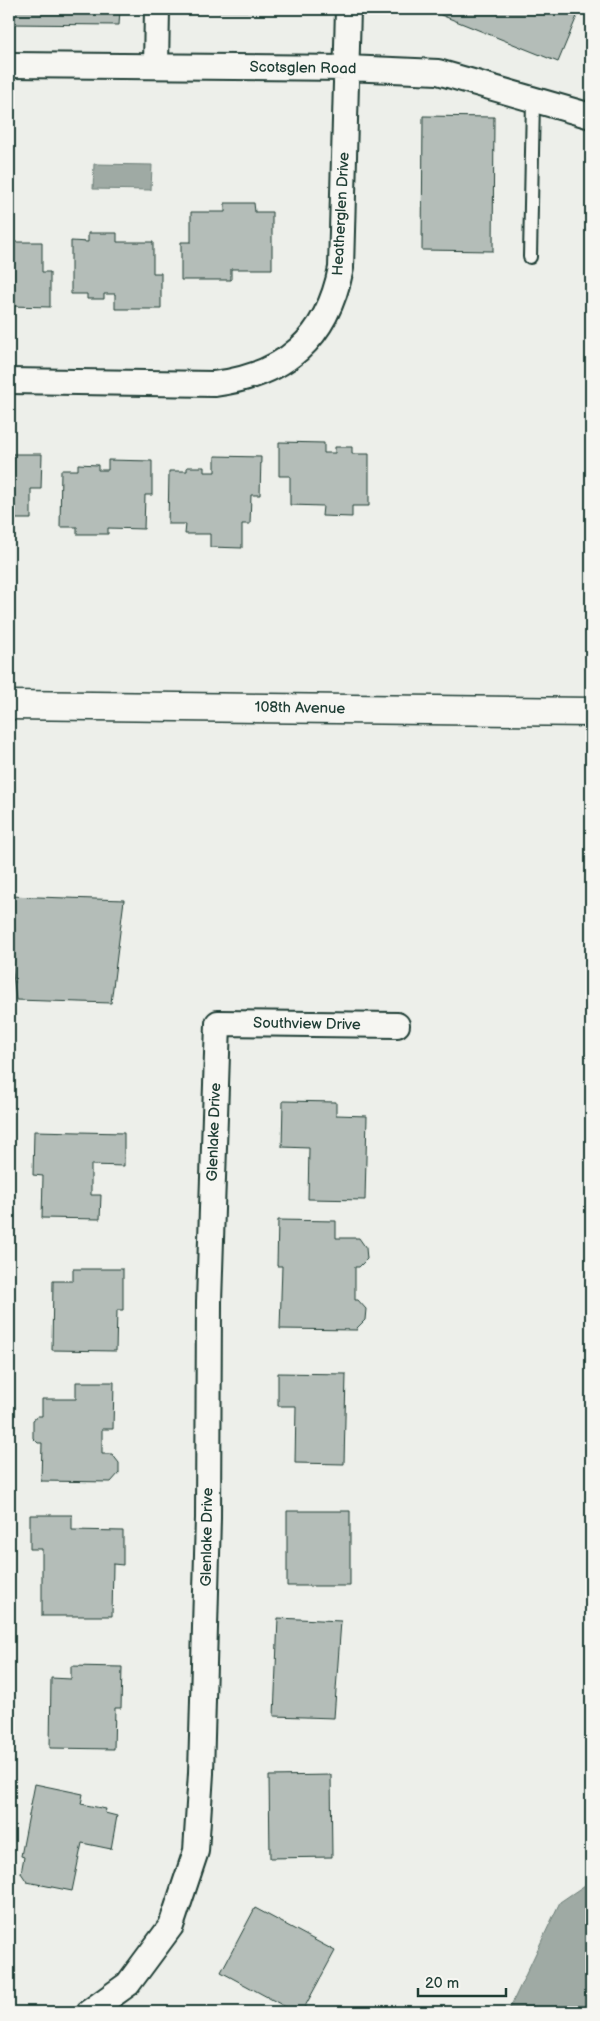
<svg xmlns="http://www.w3.org/2000/svg" width="600" height="2021" font-family="'Balsamiq Sans',sans-serif">
	<style>
		.water { fill: #9faaa4; stroke: #6c7e77 }
		.building { fill: #b4bdb8; stroke: #1f3d34 }
		.lines { fill: none; stroke-linecap: round; stroke-linejoin: round }
		.lane-casing { stroke: #1f3d34; stroke-width: 16 }
		.street-casing { stroke: #1f3d34; stroke-width: 28 }
		.secondary-casing { stroke: #1f3d34; stroke-width: 31 }
		.lane { stroke: #f6f6f2; stroke-width: 12 }
		.street { stroke: #f6f6f2; stroke-width: 24 }
		.secondary { stroke: #f6f6f2; stroke-width: 28 }
		.labels { text-anchor: middle; dominant-baseline: central; stroke-width: 4; stroke-linejoin: round; paint-order: stroke }
		.street-label { font-size: 15px; fill: #1f3d34; stroke: #f6f6f2 }
	</style>
	<rect width="100%" height="100%" fill="#edefea"/>
	<filter id="ink" filterUnits="userSpaceOnUse"><feTurbulence type="fractalNoise" baseFrequency=".02" numOctaves="2"/><feDisplacementMap in="SourceGraphic" scale="10" xChannelSelector="R" yChannelSelector="G"/><feConvolveMatrix kernelMatrix="1 2 1 2 8 2 1 2 1" color-interpolation-filters="sRGB"/></filter>
	<g filter="url(#ink)">
		<path class="water" d="M94 164 152 165 151 190 93 189Z
			M591 1881V2012H508L560 1902Z"/>
		<path class="building" d="M9 9H120L119 25 9 24Z
			M200 9H270V11H200Z
			M426 9H580L558 62Z
			M423 116 494 117 493 251 422 250Z
			M225 203H254L255 212H272V269H231V280H181V242H191V212H225Z
			M88 233H117V242H153V273H161V309H115V294H104V299H87V294H71V241L88 242Z
			M9 242H42V272H50V307L9 306Z
			M279 442 324 443V453H335V447H352V454H369V506H352V517L322 516 323 506 290 505V476H279Z
			M9 454H42L41 489H31V519H15L14 527H9Z
			M215 456 261 457 260 495H251L250 524H242V548L210 547V534H185L186 524H168L169 471H187V467H204V472H215Z
			M108 460 152 461V495H145L144 529 108 528V534H77V527H60L61 470H78V464L98 465V470H108Z
			M9 896 124 900 111 1003 16 1000 9 939Z
			M283 1101 336 1102V1115L367 1116 365 1200 308 1199 309 1148 282 1147Z
			M34 1131 124 1133V1166L91 1165V1195H101L100 1219 42 1218 43 1176 33 1175Z
			M278 1220 336 1221V1238H359L366 1248 367 1259 359 1267H355V1300H358L366 1309 365 1320 357 1328V1330L280 1329 282 1266H277Z
			M73 1269H123V1310H117L116 1351 52 1350 53 1281H73Z
			M278 1373 346 1374 344 1464 295 1463 296 1406H278Z
			M76 1382H114L113 1429H102V1454H112L119 1463V1473L111 1482 41 1481 42 1443H38L33 1438V1420L38 1416H42V1399H76Z
			M287 1511H350V1586H287Z
			M30 1515H72V1530L123 1531V1565L113 1564 112 1616H42V1549H30Z
			M278 1618 341 1621 334 1718 274 1716Z
			M71 1666 122 1667 121 1708H115L114 1749 50 1748 51 1678 71 1679Z
			M331 1775 332 1857 270 1858 269 1776Z
			M35 1784 83 1794 81 1804 106 1809 105 1813 117 1816 111 1849 82 1843 72 1891 27 1882 21 1873 24 1857 21 1856Z
			M255 1908 335 1951 302 2012H295L221 1972Z"/>
		<g class="lines">
			<defs>
				<path id="lane" d="M530 257 533 100"/>
				<path id="street" d="M9 65 347 68 438 72 591 116
					M156 66 157 9
					M9 381 214 384C285 375 327 339 341 268L348 9
					M89 2012 128 1984 171 1926 196 1851 201 1773 208 1518 209 1302 218 1023 397 1025"/>
				<path id="secondary" d="M9 705 591 712"/>
			</defs>
			<use href="#lane" class="lane-casing"/>
			<use href="#street" class="street-casing"/>
			<use href="#secondary" class="secondary-casing"/>
			<use href="#lane" class="lane"/>
			<use href="#street" class="street"/>
			<use href="#secondary" class="secondary"/>
		</g>
	</g>
	<g class="labels">
		<g class="street-label">
			<text transform="translate(303 68) rotate(1)">Scotsglen Road</text>
			<text transform="translate(341 214) rotate(-87)">Heatherglen Drive</text>
			<text transform="translate(300 708) rotate(1)">108th Avenue</text>
			<text transform="translate(307 1024) rotate(1)">Southview Drive</text>
			<text transform="translate(214 1132) rotate(-88)">Glenlake Drive</text>
			<text transform="translate(207 1537) rotate(-89)">Glenlake Drive</text>
		</g>
	</g>
	<rect width="600" height="2021" fill="none" stroke="#f6f6f2" stroke-width="30"/>
	<rect x="15" y="15" width="570" height="1991" fill="none" stroke="#1f3d34" stroke-width="2" filter="url(#ink)"/>
	<path d="M418 1988v8h88v-8" fill="none" stroke="#1f3d34" stroke-width="2.5"/>
	<text x="425" y="1988" font-size="15" fill="#1f3d34" stroke="#f6f6f2" stroke-width="4" paint-order="stroke">20 m</text>
</svg>
